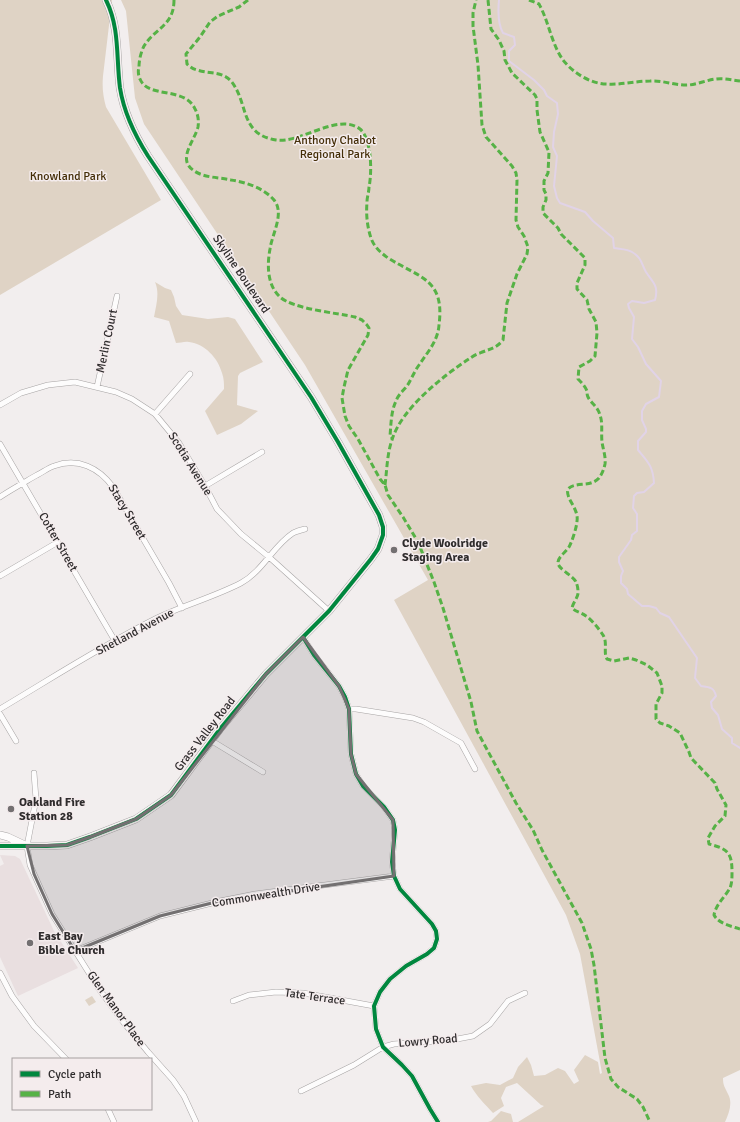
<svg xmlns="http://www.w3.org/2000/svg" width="740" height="1122" font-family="Signika,sans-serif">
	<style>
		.built { fill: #e9dfe0 }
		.green { fill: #dfd3c5 }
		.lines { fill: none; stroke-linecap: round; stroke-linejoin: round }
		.stream { stroke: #e1d3e7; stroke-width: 2 }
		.minor-casing { stroke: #a7a4a4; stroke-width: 6 }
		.secondary-casing { stroke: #a7a4a4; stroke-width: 8 }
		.minor { stroke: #fdfcfc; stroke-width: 5 }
		.secondary { stroke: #fdfcfc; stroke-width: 7 }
		.quiet { stroke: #56b246; stroke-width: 3; stroke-dasharray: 6 3; stroke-linecap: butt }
		.cycleway-casing { stroke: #f4eced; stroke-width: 6 }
		.cycleway { stroke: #00873e; stroke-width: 4 }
		.marked { fill: #737071; fill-opacity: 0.2; stroke: #737071; stroke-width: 3; stroke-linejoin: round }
		.poi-dot { fill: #737071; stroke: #f4eced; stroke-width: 1.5 }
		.labels { text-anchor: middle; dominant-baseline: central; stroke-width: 3; stroke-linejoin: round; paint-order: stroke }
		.park-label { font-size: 12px; fill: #442e08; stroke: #f4eced }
		.street-label { font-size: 12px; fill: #2f2c2d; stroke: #f4eced }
		.poi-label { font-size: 12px; font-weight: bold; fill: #2f2c2d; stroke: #f4eced; text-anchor: start }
	</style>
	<rect width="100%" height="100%" fill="#f2eeee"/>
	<path class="built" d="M0 855 15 856 20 859 54 931 78 968 18 996 0 957V866L4 864Z"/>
	<path class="green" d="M0 0H112L103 76C102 87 103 96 106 107L161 200 0 295Z
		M121 0H740V1070L723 1078C723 1086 725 1087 728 1094 733 1103 729 1113 725 1122H518L544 1106 541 1105 517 1083 506 1087 501 1098 504 1106 493 1113C485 1104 477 1097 471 1086L486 1083 500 1085 513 1078 518 1067 527 1057 531 1065 534 1076 545 1075 558 1068 565 1071 574 1084 579 1081 574 1070 585 1055 598 1062 600 1074 602 1073 580 954 566 915 394 600 428 580 305 365 144 124 135 98 126 11Z
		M155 282 165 288 171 290 174 297 176 306 182 315 208 319 228 317 235 319 263 362 240 373 238 376 237 405 258 411 241 424 217 435 205 411 224 389C224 384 224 378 222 373 218 358 205 344 189 342 185 341 180 343 176 343L169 321 154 317C156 306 160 293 155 282Z
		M92 996 96 1002 89 1006 85 1000Z
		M501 1111 511 1114 513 1122H488L491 1121Z"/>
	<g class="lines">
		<path class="stream" d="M499 0C498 10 498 24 503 33L514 37 515 45 509 51V61L534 80 544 90 547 96 557 103 558 114 554 132 553 147 557 156 554 186 557 198 560 203 585 212 593 221 613 238 614 248C620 249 628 249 632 252 642 258 641 263 646 272 653 283 659 285 655 300L644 303 632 301 628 304 629 308 634 317 632 339 638 347 646 364 661 381 659 397 646 404 642 411V420L646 429V432L638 441V450C648 462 653 466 654 483L644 492 637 493 634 496 633 508 637 514V531L632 535 631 540 619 557V562L623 571 621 576V583L627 589 628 594 642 606H649L656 608 660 613 669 617 697 658 695 678 701 686C709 687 714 687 716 696L711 702 712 708 718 715 722 729 732 738V743L740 748"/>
		<defs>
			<path id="minor" d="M97 387 117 296
				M0 405 21 393 48 385 75 382 116 392 132 399 155 414 179 443 205 486 217 509 241 534 269 557 329 611
				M155 414 190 374
				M0 444 115 641
				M205 486 262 452
				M0 497C12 489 25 482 37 475 43 472 48 468 54 466 78 457 99 468 113 487L169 583 182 608
				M0 576 58 542
				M303 637 314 655 339 686 345 697 349 709 351 754 356 774 363 786 384 807 393 820 395 830 392 862 394 876 400 889 432 924 436 931 437 939 434 948 427 954 406 966 390 979 380 992 374 1006 376 1029 383 1047 402 1065 412 1076 430 1109 438 1122
				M0 709C52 678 103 645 157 618 184 605 214 597 241 583 263 571 273 546 293 533 297 531 301 530 305 529
				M349 709H356L413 718 424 722 461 743 475 769
				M0 714 16 741
				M212 741 263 772
				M34 773 36 799 27 846 30 865 34 874 52 914 99 989 124 1023 148 1052 173 1080 184 1096 196 1122
				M75 951 160 916 220 901 255 894 394 876
				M0 973 12 996 34 1026 66 1059
				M233 1001 249 995 276 992 303 993 374 1006
				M301 1091 354 1065 383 1047 394 1044 452 1040 473 1036 490 1024 508 1001 525 993
				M108 1109 114 1122"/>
			<path id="secondary" d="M0 835 8 837 25 845
				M0 846H47L67 845 90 837 136 819 171 795 220 729 266 674 329 611 371 559 378 549 383 535V527L379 515 338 442 311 397 148 156C134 134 124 113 120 88 116 58 120 28 106 0"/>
		</defs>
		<use href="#minor" class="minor-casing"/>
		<use href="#secondary" class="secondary-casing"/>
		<use href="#minor" class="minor"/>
		<use href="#secondary" class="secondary"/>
		<path class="quiet" d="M174 0C174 26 155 28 144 46 141 52 139 60 139 67 138 70 138 75 140 79 148 99 185 86 195 109 198 114 199 121 198 127 195 140 177 159 193 170 203 178 218 177 231 180 245 182 264 188 274 200 285 213 272 234 270 249 267 265 267 285 280 297 293 309 337 313 355 317L362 320 367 325 369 328 368 335 348 370 344 387 342 398 345 416 349 426 358 439 380 479 385 485 388 495 403 517 418 542 434 582 443 608 471 702 477 731 516 803 533 830 542 850 582 923 591 949 594 965 605 1058 611 1079 618 1087 637 1099 643 1107 650 1122
			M248 0 239 7 218 16 210 22 200 37 186 54 187 64C190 67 193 69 197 70 209 74 222 71 231 81 249 103 239 134 276 140 300 144 338 112 360 129 372 139 372 173 369 187 369 192 367 197 367 202 366 214 367 226 371 238 374 247 381 253 388 258 420 278 445 279 439 325 438 341 427 353 419 365 414 372 411 380 407 386 403 391 398 395 396 401 391 411 391 425 390 436L392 438
			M488 0 491 29 499 40 504 51 505 60 512 73 535 95 537 99V110L540 132 549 152 548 173 544 181V190L546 194V200L543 207V213L558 228 561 234 585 258V265L577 283V289L587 300 589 309 596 322 597 333 595 356 590 361 579 367 578 379C581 382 585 386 587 391 587 393 587 395 588 397 591 403 598 407 600 415 603 423 601 433 602 442 603 449 606 457 605 464 604 469 602 474 599 478 590 488 576 481 568 489 565 499 579 508 577 521 577 526 572 542 569 547 566 552 559 556 558 562 557 569 573 575 576 582 577 584 578 588 578 591 579 597 573 602 572 608 576 612 581 612 586 616 591 619 600 630 603 635 608 643 603 652 607 659L614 661 629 658 636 660 647 665 657 673 662 686V693L656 704V719L660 723 669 726 680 733 689 752 691 758 715 783 717 789 726 805 725 816 715 826 708 838 709 844C728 849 732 853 732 872 732 878 732 883 730 888 725 897 716 904 714 915 719 924 731 926 740 929
			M529 0 539 4C549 22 551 43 563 60 573 73 591 84 607 84 621 85 636 81 650 81 663 80 676 86 689 85 698 84 707 80 716 79 724 78 732 80 740 81
			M385 485C387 470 387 454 392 440 401 409 443 376 469 359 472 357 476 354 480 353 489 349 496 349 503 340L507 303 517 274 527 254 528 247 524 236 518 227 516 220 517 180 516 173 512 166 486 137 482 125 478 65 473 26V13L476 0"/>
		<defs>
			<path id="cycleway" d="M303 637 314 655 339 686 345 697 349 709 351 754 356 774 363 786 384 807 393 820 395 830 392 862 394 876 400 889 432 924 436 931 437 939 434 948 427 954 406 966 390 979 380 992 374 1006 376 1029 383 1047 402 1065 412 1076 430 1109 438 1122
				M0 846H47L67 845 90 837 136 819 171 795 220 729 266 674 329 611 371 559 378 549 383 535V527L379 515 338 442 311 397 148 156C134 134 124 113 120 88 116 58 120 28 106 0"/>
		</defs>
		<use href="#cycleway" class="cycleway-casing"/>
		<use href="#cycleway" class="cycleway"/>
	</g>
	<path class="marked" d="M303 637 339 686 349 709 351 754 356 774 393 820 394 876 220 901 160 916 75 951 52 914 34 874 27 846 67 845 90 837 136 819 171 795 266 674Z"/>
	<g class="poi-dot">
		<circle cx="394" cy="550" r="4"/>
		<circle cx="11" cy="809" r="4"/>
		<circle cx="30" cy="943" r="4"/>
	</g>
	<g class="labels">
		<g class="park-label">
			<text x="335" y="140">Anthony Chabot<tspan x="335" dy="14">Regional Park</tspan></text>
			<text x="68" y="176">Knowland Park</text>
		</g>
		<g class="street-label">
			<text transform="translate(241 274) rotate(56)">Skyline Boulevard</text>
			<text transform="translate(107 341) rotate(-78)">Merlin Court</text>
			<text transform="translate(190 464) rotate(58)">Scotia Avenue</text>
			<text transform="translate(127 512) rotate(59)">Stacy Street</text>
			<text transform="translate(58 542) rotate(60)">Cotter Street</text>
			<text transform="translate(135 632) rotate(-28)">Shetland Avenue</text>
			<text transform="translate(205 734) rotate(-52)">Grass Valley Road</text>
			<text transform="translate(266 895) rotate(-9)">Commonwealth Drive</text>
			<text transform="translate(315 997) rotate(8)">Tate Terrace</text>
			<text transform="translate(116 1009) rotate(54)">Glen Manor Place</text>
			<text transform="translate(428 1041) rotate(-5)">Lowry Road</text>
		</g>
		<g class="poi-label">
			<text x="402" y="543">Clyde Woolridge<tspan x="402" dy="14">Staging Area</tspan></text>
			<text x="19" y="802">Oakland Fire<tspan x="19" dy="14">Station 28</tspan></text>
			<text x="38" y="936">East Bay<tspan x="38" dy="14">Bible Church</tspan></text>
		</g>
	</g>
	<rect x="12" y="1058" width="140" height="52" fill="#f4eced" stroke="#a59fa0"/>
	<rect x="20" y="1071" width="20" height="6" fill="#00873e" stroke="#a59fa0"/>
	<text x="48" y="1078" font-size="12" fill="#2f2c2d">Cycle path</text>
	<rect x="20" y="1091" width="20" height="6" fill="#56b246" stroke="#a59fa0"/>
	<text x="48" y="1098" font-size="12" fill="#2f2c2d">Path</text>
</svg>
